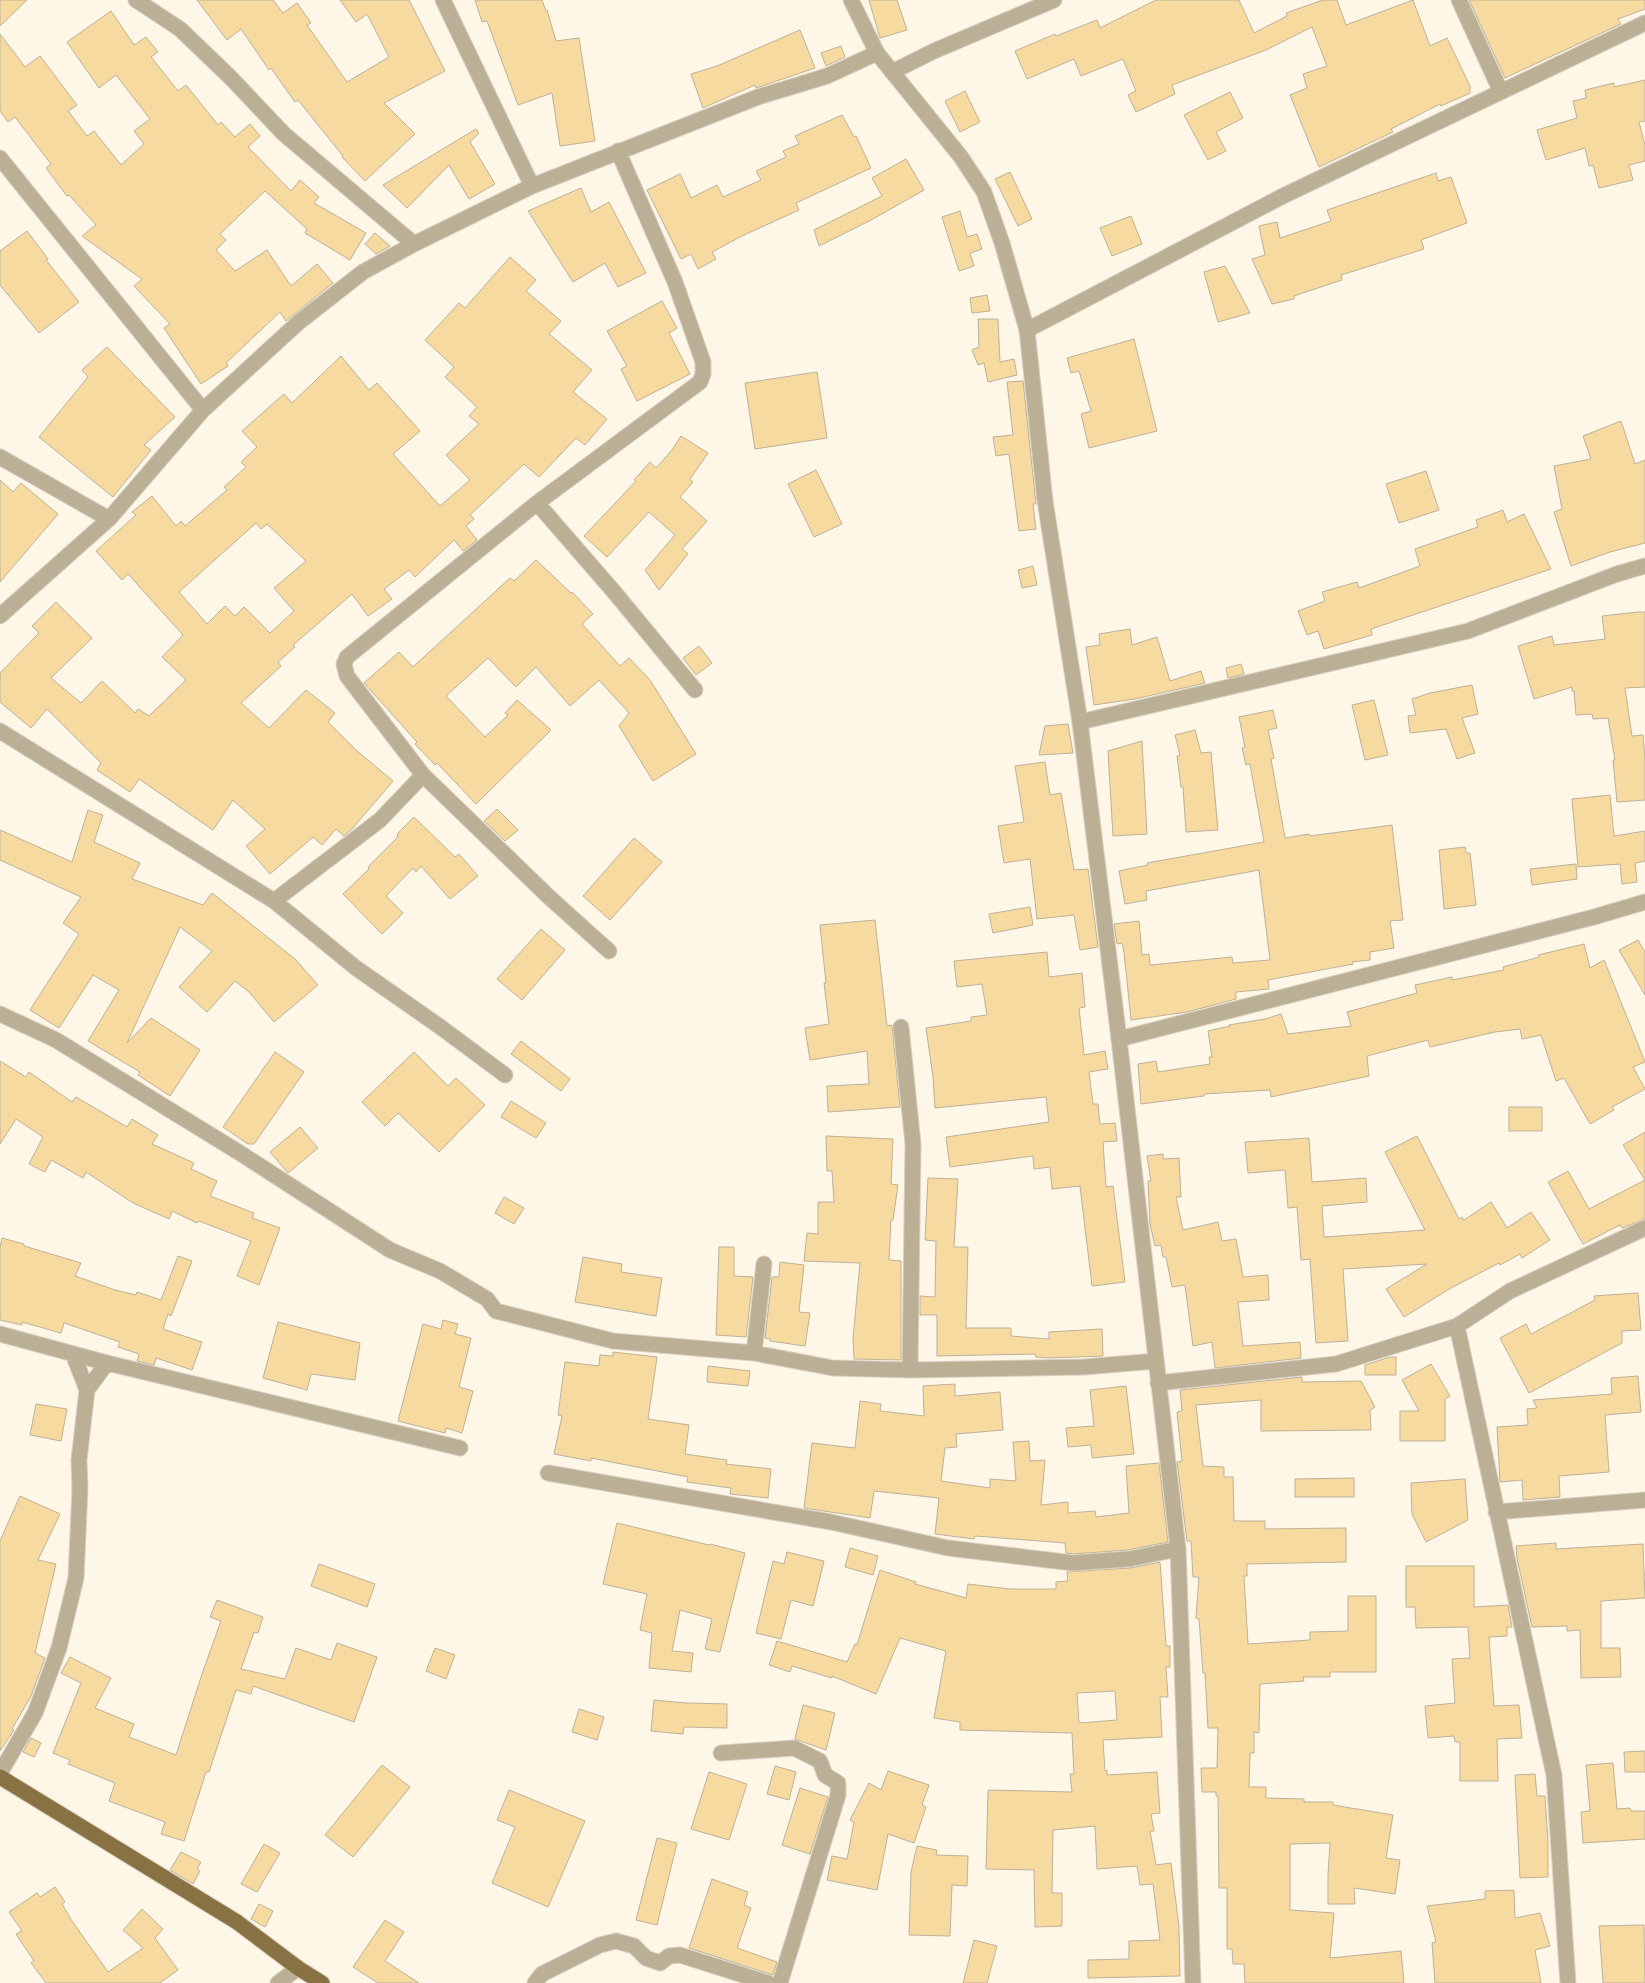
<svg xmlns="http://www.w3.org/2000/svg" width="1645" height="1983" font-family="'Fira Sans',sans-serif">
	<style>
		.building { fill: #f7da9f; stroke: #bdb199; fill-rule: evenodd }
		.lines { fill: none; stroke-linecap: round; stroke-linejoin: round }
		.minor-casing { stroke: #d8d1c3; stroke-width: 17 }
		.tertiary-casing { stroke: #d8d1c3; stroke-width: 17 }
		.primary-casing { stroke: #d8d1c3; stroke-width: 17 }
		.minor { stroke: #bbaf96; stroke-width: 15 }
		.tertiary { stroke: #bbaf96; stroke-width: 15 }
		.primary { stroke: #887244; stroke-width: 15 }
	</style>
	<rect width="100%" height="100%" fill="#fef6e7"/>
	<path class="building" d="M0 0H27L0 26Z
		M197 0H273L283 13 297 3 311 23 307 25 347 82 389 57 367 14 356 22 340 0H409L445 71 384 103 415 134 365 181 342 157 343 156 298 100 295 102 271 68 269 70 241 29 227 40Z
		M475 0H542L546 11 547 10 556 41 579 38 595 141 560 146 552 93 518 105 487 21 482 22Z
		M869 0H897L907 30 880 38Z
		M1156 0H1239L1254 33 1287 16 1286 13 1323 0H1337L1346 25 1413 0 1430 46 1447 38 1470 86V93L1441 106 1440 104 1391 129 1393 132 1319 167 1290 95 1307 88 1303 74 1327 66 1312 27 1266 50 1172 85 1175 94 1136 112 1128 95 1136 91 1123 59 1081 76 1074 59 1027 79 1015 51 1055 34 1056 36 1097 20 1100 28Z
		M1469 0H1645V9L1618 19 1621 24 1505 78Z
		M111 11 134 45 146 37 158 52 151 57 178 91 186 85 218 125 221 122 235 137 250 124 260 136 248 147 291 191 300 180 319 197 314 203 366 233 350 260 305 233 307 229 265 191 220 234 226 240 216 250 235 271 267 250 291 286 317 264 333 283 286 321 280 312 226 363 228 366 201 384 164 328 170 324 134 286 142 279 82 236 96 225 69 195 67 196 46 168 51 164 15 117 8 122 0 111V34L25 67 40 56 77 105 68 111 87 136 94 131 121 165 144 144 134 131 150 119 116 75 99 88 67 42Z
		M800 30 815 68 756 88 755 85 703 108 691 74 717 66Z
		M841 46 845 57 826 66 821 53Z
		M1645 80V121L1639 122 1645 145V161L1629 165 1633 180 1599 188 1593 165 1589 166 1585 148 1546 160 1537 130 1577 118 1573 101 1586 98 1585 90 1614 83V87Z
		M965 91 980 122 960 132 945 101Z
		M1230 92 1243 118 1216 132 1226 151 1208 160 1184 115Z
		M842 115 854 137 856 136 871 168 796 203 799 210 742 236 712 252 716 259 698 269 691 254 681 259 647 190 680 174 691 198 717 185 723 197 761 180 756 171 786 157 783 151 799 144 795 136Z
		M476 129 479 133 470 142 495 184 469 199 449 165 407 208 383 185Z
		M906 159 924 190 873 219 819 246 814 230 882 196 872 178Z
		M1010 172 1032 219 1018 226 995 179Z
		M1436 173 1438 181 1451 177 1467 223 1421 240 1424 249 1341 275 1342 280 1294 296V299L1272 304 1252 259 1265 255 1259 226 1277 222 1280 238 1331 221 1327 210Z
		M581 188 591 212 609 202 646 273 618 287 605 263 573 282 528 211Z
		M960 211 967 237 977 234 982 249 970 253 974 266 959 271 942 217Z
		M1131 216 1142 244 1112 256 1100 228Z
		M27 231 48 259 46 260 79 302 39 333 0 285V251Z
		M375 233 390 246 376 254 365 244Z
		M510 257 536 280 526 291 561 321 549 334 592 370 573 392 607 419 585 445 576 438 539 477 524 464 470 515 474 519 466 526 477 540 463 551 454 540 415 577 409 570 384 589 392 599 368 616 352 594 293 645 295 647 278 662 281 666 241 703 269 728 306 690 335 713 328 722 357 751 393 781 352 829 344 836 336 829 322 845 313 837 270 874 246 846 265 829 233 800 213 830 139 779 130 792 97 770 101 763 47 709 31 728 0 702V673L39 633 32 626 56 602 92 638 51 678 81 703 102 681 135 713 138 709 149 716 186 680 162 657 183 635 128 574 122 580 96 551 136 515 132 512 152 496 176 526 181 521 185 526 227 490 224 487 246 467 241 462 257 447 242 431 284 394 292 403 341 356 369 390 377 383 420 431 393 454 440 506 470 480 446 455 479 424 469 416 477 407 445 377 454 367 425 340 459 303 465 308ZM256 523 261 529 267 524 306 561 274 588 294 611 270 633 244 607 235 616 225 606 207 624 179 592Z
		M1225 266 1250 313 1218 322 1204 272Z
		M987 295 990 311 972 313 970 298Z
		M662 301 677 328 669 333 690 374 637 401 621 369 627 366 607 331Z
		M978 319H998L1000 362 1014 359 1017 375 988 382 984 363 978 365 972 350 979 347Z
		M1134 339 1157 431 1089 448 1081 414 1091 411 1079 371 1071 373 1067 358Z
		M107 347 175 417 144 445 151 450 113 497 39 437 88 377 82 370Z
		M817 372 827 438 755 449 745 383Z
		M1023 381 1036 504H1033L1036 529 1019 531 1009 454 996 456 993 437 1013 435 1007 382Z
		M1621 421 1635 464 1645 460V543L1610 552 1571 566 1554 512 1562 509 1554 466 1591 459 1583 436Z
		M681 436 708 453 690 479 693 482 680 497 707 521 682 549 688 554 659 590 645 570 675 535 649 512 607 557 584 536 636 481 634 480 650 462 656 468 672 450Z
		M816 470 842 524 814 537 788 484Z
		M1426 471 1439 510 1399 523 1386 484Z
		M0 480 13 492 21 483 58 514 0 582Z
		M1503 510 1507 522 1524 514 1551 569 1371 629 1372 635 1324 649 1318 631 1307 635 1298 611 1325 601 1322 592 1357 582 1359 588 1420 566 1415 549 1478 527 1476 520Z
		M536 560 571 593 572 592 593 614 582 624 620 666 629 658 650 680 696 754 653 781 619 726 629 713 599 680 570 706 536 667 516 687 488 658 446 696 485 737 508 715 505 713 517 700 551 730 476 804 437 763 435 765 415 744 417 742 364 683 399 652 413 667 510 578 514 581Z
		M1033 566 1037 585 1022 588 1018 570Z
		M1638 612H1645V687L1625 688 1632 736 1643 735 1645 760V800L1617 802 1613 760H1615L1608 718 1593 719 1592 714 1576 715 1574 691H1572V687L1534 699 1518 646 1552 636 1554 645 1605 639 1602 616Z
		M1130 629 1132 645 1157 637 1170 681 1201 671 1205 683 1135 699 1094 705 1086 647 1100 645 1099 634Z
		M699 646 712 663 696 675 683 658Z
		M1241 664 1244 674 1228 678 1226 668Z
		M1472 685 1478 714 1462 718 1475 753 1457 759 1446 729 1410 733 1408 716 1416 715 1412 699 1430 693Z
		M1374 700 1388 755 1365 760 1352 705Z
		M1273 710 1277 728 1268 730 1274 758 1271 759 1285 838 1309 834 1310 836 1392 825 1403 920 1390 921 1394 948 1370 952V960L1352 962 1353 964 1268 980 1269 989 1236 992V999L1187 1012 1131 1020 1124 952 1122 943 1117 944 1114 924 1139 921 1142 955 1149 954 1150 965 1232 957 1233 963 1270 960 1259 870 1146 891 1147 900 1125 904 1119 871 1148 865 1147 863 1264 842 1250 764 1246 765 1242 748 1245 747 1239 717Z
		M1068 724 1073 753 1039 755 1045 726Z
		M1195 730 1201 753 1211 752 1218 830 1186 832 1183 787H1181L1177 756 1180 755 1175 735Z
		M1142 741 1147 834 1113 836 1108 751Z
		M1045 762 1050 795 1061 793 1074 870 1088 869 1098 947 1080 950 1074 915 1037 919 1030 859 1004 863 998 826 1024 822 1015 766Z
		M1610 795 1614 836 1645 831V861L1635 863 1637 882 1622 884 1620 864 1578 867 1572 799Z
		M497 809 518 830 505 841 484 821Z
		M88 810 103 815 94 842 140 863 132 879 203 905 212 893 295 959 318 985 274 1022 249 992 235 981 207 1012 179 987 212 951 180 927 127 1043 151 1018 200 1050 170 1096 138 1075 140 1072 88 1041 119 990 93 975 59 1028 30 1010 79 934 63 923 81 897 0 860V830L72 862Z
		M414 817 455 857 459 854 478 876 450 899 421 866 416 872 413 868 386 896 403 913 382 934 343 894 369 869 368 867 397 838 398 833Z
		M634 838 662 862 610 920 583 896Z
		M1465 847 1466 853H1470L1476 905 1444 909 1439 850Z
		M1576 864 1577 879 1532 885 1530 869Z
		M1030 907 1033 925 993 933 989 914Z
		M875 920 887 1026 892 1025 900 1107 828 1112 827 1086 869 1084 867 1051 810 1060 805 1028 829 1024 824 983H826L820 925Z
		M541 929 565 950 522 1000 497 979Z
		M1638 940 1645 952V995L1619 950Z
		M1584 944 1590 968 1604 960 1645 1062 1633 1067 1645 1089 1612 1107 1614 1110 1590 1124 1564 1078 1556 1081 1541 1035 1522 1039 1520 1029 1495 1032 1430 1047 1428 1040 1367 1056 1369 1076 1271 1097 1270 1090 1204 1094V1096L1141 1104 1138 1064 1156 1061 1158 1072 1210 1064 1209 1057H1212L1208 1031 1230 1026 1229 1025 1265 1019 1281 1014 1288 1034 1351 1026 1347 1012 1417 993 1415 985 1452 977V980L1504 970 1503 967 1539 957 1538 955Z
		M1047 952 1049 977 1082 973 1085 1007 1079 1008 1084 1055 1105 1051 1108 1069 1089 1072 1093 1104H1098L1100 1124 1115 1123 1117 1141 1103 1142 1106 1187 1113 1186 1125 1282 1092 1286 1080 1186 1052 1189 1050 1167 1034 1169 1033 1156 950 1167 946 1137 1049 1122 1046 1097 935 1108 933 1077 926 1028 971 1021V1017L987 1015 982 984 957 987 954 961Z
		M521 1041 570 1079 561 1091 511 1054Z
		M275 1052 304 1072 254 1144H248L223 1127Z
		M414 1052 448 1086 456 1078 485 1105 439 1152 398 1113 385 1126 362 1102Z
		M0 1061 26 1077 29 1072 72 1102 76 1097 127 1127 132 1119 158 1135 152 1144 194 1163 191 1169 217 1181 210 1196 254 1213 252 1218 280 1228 259 1285 237 1276 251 1241 199 1221 197 1223 172 1211 169 1219 133 1203 86 1172 83 1178 51 1160 45 1172 29 1164 43 1137 16 1119 0 1144Z
		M511 1101 546 1123 536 1138 501 1117Z
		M1509 1107H1542V1131H1509Z
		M300 1127 318 1148 288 1173 270 1152Z
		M1645 1132V1180L1623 1145Z
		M826 1136 893 1139 891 1184 898 1185 893 1220H891L889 1260 901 1261V1360L854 1359 853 1338 860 1263 804 1261 807 1233 818 1234V1202H834L832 1171H827Z
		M1417 1136 1459 1219 1462 1217 1464 1220 1491 1202 1507 1228 1531 1212 1550 1240 1522 1258 1520 1254 1500 1265 1499 1263 1451 1288 1404 1317 1386 1289 1427 1264 1343 1269 1348 1341 1316 1343 1310 1259 1301 1260 1297 1207 1288 1208 1285 1170 1248 1173 1245 1142 1309 1138 1312 1182 1366 1178 1367 1202 1322 1206 1324 1237 1425 1230 1385 1152Z
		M1163 1154V1159L1179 1158 1181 1197H1176L1183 1230 1218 1222 1222 1241 1236 1239 1243 1277 1268 1275 1269 1300 1238 1302 1243 1346 1300 1342 1301 1358 1215 1368 1212 1342 1193 1346 1185 1285 1172 1287 1166 1257H1163L1161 1245 1155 1246 1150 1224 1148 1181H1151L1147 1156Z
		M1568 1171 1589 1209 1645 1180V1219L1622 1228 1620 1225 1583 1244 1548 1182Z
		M928 1178 958 1179 954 1247H968L966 1328H1011V1336L1049 1339V1332L1102 1329 1103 1356 1050 1358 1036 1357 1035 1354 937 1356V1315H920V1296L935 1297 936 1241 925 1240Z
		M504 1197 524 1208 514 1224 495 1213Z
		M2 1238 24 1244V1246L81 1263 75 1276 115 1290 136 1295 137 1292 161 1300 178 1256 192 1261 171 1316 168 1314 163 1329 202 1342 192 1370 156 1358 154 1365 137 1361 139 1354 118 1347 120 1342 64 1323 61 1333 22 1322V1325L0 1320V1248Z
		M719 1247H734V1276L753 1277 746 1337 716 1335Z
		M583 1257 622 1264 621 1272 662 1278 656 1316 575 1302Z
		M780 1262 804 1265 799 1312 810 1313 805 1346 770 1341V1339L765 1338 772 1277H779Z
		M1638 1293 1641 1330 1622 1331V1343L1529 1393 1500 1338 1526 1324 1531 1334 1595 1300 1594 1296Z
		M443 1320 458 1324 455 1334 471 1338 459 1387 473 1391 462 1433 446 1428 445 1433 398 1421 423 1324 441 1329Z
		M278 1322 360 1343 355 1380 311 1374 307 1390 263 1378Z
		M613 1352 657 1357 648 1419 689 1425 685 1454 727 1460 726 1464 771 1469 768 1498 730 1494 731 1488 687 1482 688 1477 591 1458V1461L554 1454 562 1416 558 1415 565 1362 599 1366 600 1355 613 1356Z
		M1390 1357H1396V1375H1365V1365Z
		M1431 1364 1450 1396 1445 1399V1441H1400V1411H1419L1402 1380Z
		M708 1366 750 1371 748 1386 707 1382Z
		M1638 1376 1641 1412 1605 1415 1609 1472 1559 1476 1560 1497 1523 1500 1522 1480 1500 1482 1497 1427 1528 1425 1527 1409 1537 1408 1533 1400 1612 1394 1611 1378Z
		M1302 1377V1382L1361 1381 1375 1407 1370 1410 1371 1430 1261 1431V1400L1196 1405 1203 1466 1224 1467V1477H1233L1234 1521H1265V1529L1346 1528V1562L1247 1564V1576H1244L1248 1644 1310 1640V1632L1348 1631V1596H1376V1672H1330V1677H1303L1304 1681 1260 1684 1259 1733 1254 1732V1753H1250L1249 1787H1266V1798L1304 1799V1802H1333V1805L1393 1815 1386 1858 1400 1860 1395 1894 1354 1888 1355 1904H1328V1875L1330 1843 1290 1844V1910L1334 1913 1330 1958 1401 1951 1404 1983H1245L1244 1964H1233L1232 1949H1227V1888H1219L1218 1796H1216V1792H1202L1201 1768H1217L1218 1728H1208L1205 1673H1203L1199 1619 1196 1618 1199 1577H1193L1191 1541H1187L1177 1462 1182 1461 1177 1412 1182 1411 1180 1390Z
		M955 1384V1396L1000 1392 1003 1430 956 1434 957 1447 945 1448 941 1481 990 1488V1479L1016 1481 1013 1442 1029 1441 1030 1461 1045 1460 1041 1505 1068 1502V1513L1095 1511 1096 1517 1129 1513 1126 1466 1159 1463 1168 1542 1128 1550 1073 1554 1066 1553 1065 1543 975 1536 974 1539 935 1534 939 1498 874 1491 870 1518 804 1508 812 1443 855 1448 860 1401 881 1404 880 1411 924 1416 923 1386Z
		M1126 1386 1134 1454 1092 1458 1091 1445 1068 1447 1066 1428 1094 1426 1090 1390Z
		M36 1404 67 1409 61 1441 30 1435Z
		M1354 1478V1497H1295V1479Z
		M1465 1479 1468 1520 1426 1542 1412 1514 1411 1483Z
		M20 1496 60 1514 38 1560 56 1564 35 1653 45 1658 31 1696 12 1729 14 1730 0 1751V1541Z
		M617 1523 709 1545 710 1544 745 1553 720 1652 705 1649 712 1619 680 1610 672 1651 693 1653 691 1672 649 1668 652 1633 640 1630 647 1594 603 1584Z
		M1556 1543V1549L1643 1544 1645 1598 1601 1601V1648H1620L1621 1677 1581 1678 1580 1630 1567 1631V1626L1532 1627 1517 1558 1516 1546Z
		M850 1548 878 1556 873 1575 845 1567Z
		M787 1552 824 1561 813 1606 791 1600 781 1639 756 1633 773 1561 784 1564Z
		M1160 1562 1166 1646H1170V1667H1166L1168 1697H1160L1162 1737 1103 1740 1105 1771 1107 1770V1775L1157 1772 1160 1813 1151 1814 1154 1831H1150L1156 1865 1171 1863 1179 1927 1180 1976 1088 1978V1960L1129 1959V1941L1160 1940 1153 1884 1140 1885 1137 1866 1097 1869 1095 1826 1053 1830 1052 1893H1062V1926L1035 1927 1034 1870 986 1869 988 1790 1072 1792 1070 1774H1074L1072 1733 960 1730V1722L934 1718 946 1651 900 1638 876 1694 832 1676V1678L792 1666 790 1672 769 1665 777 1641 847 1662 855 1644 857 1645 880 1570 916 1582 915 1584 966 1598 968 1584 1009 1589H1056V1582L1068 1581 1067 1572 1130 1568ZM1115 1691 1117 1720 1079 1723 1077 1693Z
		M319 1564 375 1584 367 1607 311 1586Z
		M1406 1566H1474V1607L1508 1605 1512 1627H1507V1636L1489 1637 1494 1706 1519 1705 1522 1738 1497 1739 1498 1781H1460V1742H1455L1454 1736 1428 1738 1425 1706 1455 1703 1452 1659 1470 1658 1468 1627 1416 1628 1415 1607H1406Z
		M217 1600 263 1617 258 1633 254 1632 241 1669 285 1679 296 1648 331 1660 337 1643 377 1657 354 1722 253 1686 251 1694 236 1690 209 1772H206L184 1841 161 1834 165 1822 109 1801 115 1783 68 1764 70 1760 53 1753 81 1683 61 1673 70 1657 111 1678 95 1708 134 1724 129 1737 176 1755 202 1674 221 1621 210 1617Z
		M435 1648 455 1655 446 1679 426 1671Z
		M654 1700 686 1703 727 1704V1728L684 1727 683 1734 651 1731Z
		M803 1705 835 1713 826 1750 795 1739Z
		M579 1709 604 1717 597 1740 572 1732Z
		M31 1738 41 1743 34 1757 23 1752Z
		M1645 1751V1772H1625L1624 1752Z
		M1613 1763 1617 1809 1630 1808 1631 1811H1645V1839L1583 1843 1581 1812 1590 1811 1586 1765Z
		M382 1765 410 1787 353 1857 325 1835Z
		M775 1766 796 1772 789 1800 767 1794Z
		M888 1771 929 1785 922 1805 926 1807 914 1843 888 1834 877 1890 827 1880 832 1856 847 1859 854 1822 850 1820 869 1783 881 1790Z
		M709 1772 747 1784 729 1840 691 1829Z
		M1535 1774 1537 1796H1545L1548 1841V1877L1520 1878 1515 1775Z
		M800 1788 828 1797 810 1854 782 1845Z
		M509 1790 585 1821 548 1907 492 1883 515 1827 497 1820Z
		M657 1838 677 1843 657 1925 636 1920Z
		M264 1844 280 1853 257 1892 241 1884Z
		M917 1846 937 1850 936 1855 968 1856 967 1886 952 1885 950 1936 909 1935 911 1872Z
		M181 1852 201 1862 197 1869 200 1871 193 1884 170 1870Z
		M712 1879 748 1892 744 1905 751 1908 737 1948 777 1962 773 1975 689 1948Z
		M55 1887 65 1902 62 1904 72 1921 108 1972 143 1948 123 1930 142 1909 163 1929 155 1938 178 1970 160 1983H46L31 1963 34 1961 16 1934 22 1931 9 1912 37 1893 40 1897Z
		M1514 1890 1515 1918 1540 1913 1550 1946 1535 1950 1541 1983H1435L1432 1943 1436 1942 1427 1906 1485 1899V1891Z
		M259 1904 273 1911 265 1927 251 1919Z
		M385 1920 404 1932 385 1961 419 1983H378L353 1967Z
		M1644 1925 1645 1983H1603L1599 1926Z
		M974 1940 997 1946 987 1983H963Z"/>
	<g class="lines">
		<defs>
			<path id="minor" d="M136 0 180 29 231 78 284 134 414 244
				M443 0 532 186
				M1459 0 1501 92
				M892 72 934 51 1054 0
				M0 158 203 410
				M1027 330 1283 196 1645 23
				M0 457 109 519
				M537 503 615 593 695 690
				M0 616 109 519 203 410 299 322 363 272 414 244 532 186 758 97 827 76 877 53
				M1080 722 1468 631 1617 574 1645 566
				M0 731 274 901 356 968 439 1026 505 1075
				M274 901 380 820 423 775
				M609 951 549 897 423 775 347 676 344 664 347 657 537 503 700 382 703 374V362L675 282 618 151
				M0 1014 56 1040 240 1153 390 1250 440 1271 487 1299 496 1311 613 1341 754 1353 833 1368 910 1370 1084 1367 1156 1361
				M901 1027 913 1144 910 1370
				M1119 1039 1594 917 1645 902
				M1457 1326 1554 1775 1568 1983
				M0 1334 107 1363 460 1448
				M754 1353 764 1264
				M1158 1383 1336 1364 1457 1326 1510 1291 1645 1228
				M87 1390 107 1363
				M548 1473 831 1522 948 1548 1073 1563 1129 1559 1178 1549
				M1496 1512 1645 1500
				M721 1753 794 1748 820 1761 825 1775 838 1783V1795L780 1983
				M0 1773 35 1713 59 1648 76 1578 80 1488 79 1460 87 1390 73 1354
				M278 1983 298 1968
				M535 1983 542 1974 600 1945 616 1941 634 1946 646 1958 660 1963 669 1956 680 1955 768 1983"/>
			<path id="tertiary" d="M851 0 877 53 961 157 984 192 1002 243 1027 330 1045 501 1080 722 1119 1039 1178 1549 1193 1983"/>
			<path id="primary" d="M0 1777 237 1922 298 1968 322 1983"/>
		</defs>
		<use href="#minor" class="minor-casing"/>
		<use href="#tertiary" class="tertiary-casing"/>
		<use href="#primary" class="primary-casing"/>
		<use href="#minor" class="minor"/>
		<use href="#tertiary" class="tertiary"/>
		<use href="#primary" class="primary"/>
	</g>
</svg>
